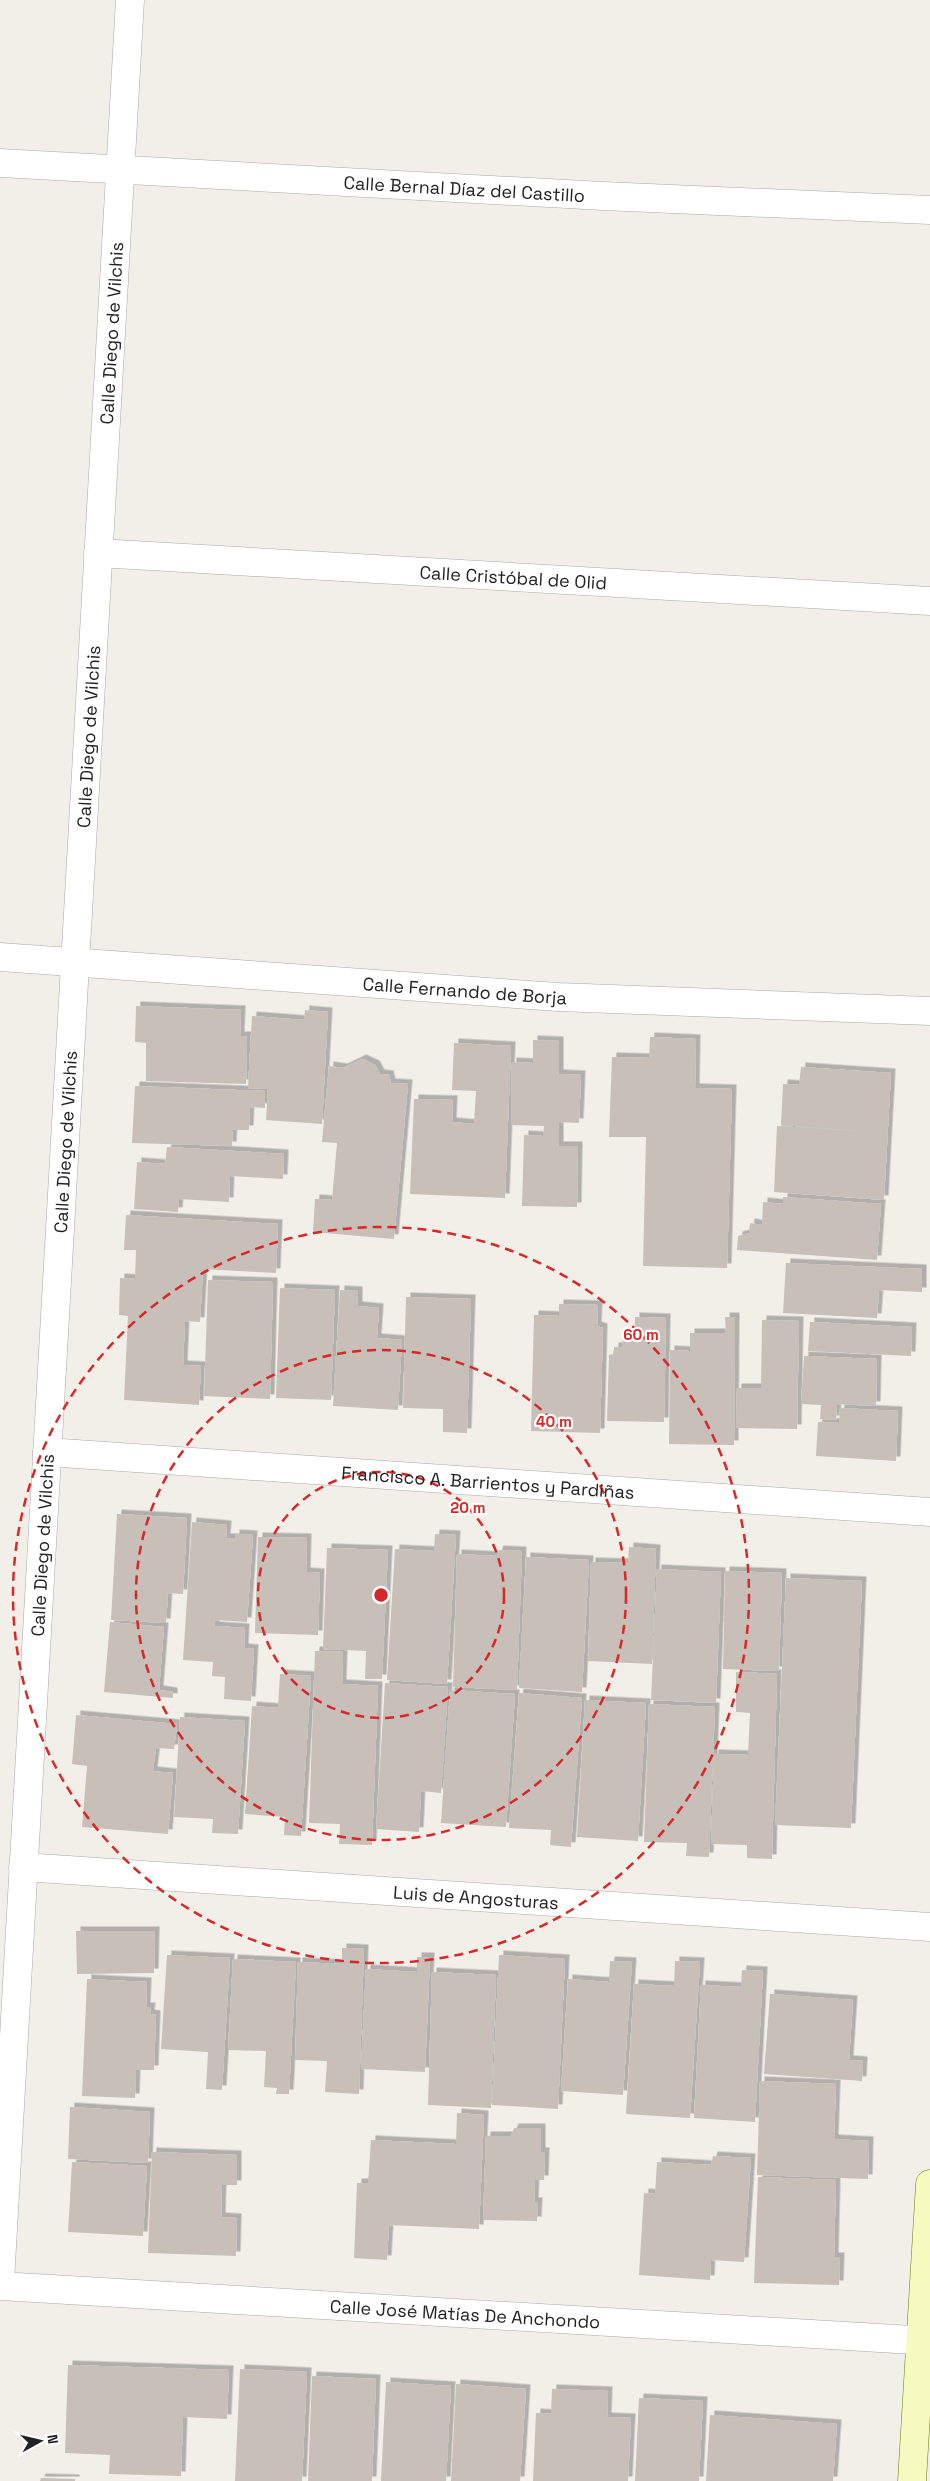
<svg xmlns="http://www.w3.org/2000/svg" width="930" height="2481" font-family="'Space Grotesk',sans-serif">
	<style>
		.building { fill: #c7bfb8; filter: url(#shadow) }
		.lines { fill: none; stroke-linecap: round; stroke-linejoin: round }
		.minor-casing { stroke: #a9a9a9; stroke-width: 29 }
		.secondary-casing { stroke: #707d05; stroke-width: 29 }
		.minor { stroke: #fff; stroke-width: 28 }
		.secondary { stroke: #f7fabf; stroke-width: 28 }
		.ring { fill: none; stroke: #d62828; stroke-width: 2.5; stroke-dasharray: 9 6 }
		.labels { text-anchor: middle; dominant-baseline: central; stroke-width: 4.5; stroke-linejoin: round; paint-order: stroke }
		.street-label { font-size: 18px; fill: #222; stroke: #fff }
		.centre { fill: #d62828; stroke: #fff; stroke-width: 2.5 }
		.ring-label { font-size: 15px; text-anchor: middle; font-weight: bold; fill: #d62828; stroke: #fff; stroke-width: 4.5; stroke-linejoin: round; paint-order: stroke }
	</style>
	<defs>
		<filter id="shadow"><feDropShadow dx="4.5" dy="-4.5" stdDeviation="0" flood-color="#0004"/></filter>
	</defs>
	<rect width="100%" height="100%" fill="#f2efe9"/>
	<path class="building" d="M136 1006 241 1010 240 1036H247L246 1084 146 1081V1043L135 1042Z
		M305 1010 328 1012 322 1124 266 1120 268 1089 248 1088 252 1016 304 1020Z
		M650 1037 696 1039 695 1088 732 1089 727 1268 643 1266 646 1137H609L612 1057 649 1058Z
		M533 1040 559 1041V1074L581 1075 579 1123 559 1122V1146H578L577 1207 522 1206 524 1135 543 1136 544 1126 511 1125 512 1062 533 1063Z
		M454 1043 511 1046 505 1198 410 1194 414 1099 453 1100 452 1122 474 1124 476 1091 452 1090Z
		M362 1059 375 1065 380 1074 389 1075 391 1083 408 1084 394 1239 313 1232 315 1199 332 1200 337 1143 322 1142 329 1066 343 1068Z
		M801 1067 891 1073 884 1200 774 1192 777 1126 878 1132 781 1125 783 1084 799 1085Z
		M135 1086 265 1091V1108L250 1107 249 1130H233L232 1146 132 1143Z
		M167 1147 284 1154 283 1179 230 1176 229 1202 179 1199 178 1212 134 1209 137 1162 165 1164Z
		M783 1197 881 1204 877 1260 737 1250 738 1236 749 1233 750 1223 762 1225 763 1202 783 1204Z
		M126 1215 278 1224 276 1273 203 1269 200 1322 185 1321 183 1365 201 1366 199 1405 124 1400 128 1316 119 1315 120 1278 135 1279 136 1250H124Z
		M786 1263 922 1269V1292L879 1290 877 1318 783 1313Z
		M208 1280 273 1282 270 1399 204 1396Z
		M280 1288 335 1290 331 1400 276 1398Z
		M340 1290 358 1291V1306L379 1308 377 1338 402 1340 398 1410 333 1406Z
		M406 1297 471 1299 467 1433 443 1432V1409L403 1408Z
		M559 1304 598 1305 597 1326 603 1328 600 1433 531 1431 534 1315 559 1316Z
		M635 1317 666 1318 664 1422 607 1421 609 1355 614 1354V1347H622L623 1335 635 1336Z
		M725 1317H735L734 1445 669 1444 670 1350 690 1351V1333H726Z
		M762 1320 799 1321 797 1429 736 1428 737 1388H761Z
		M810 1322 912 1327 911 1356 808 1351Z
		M804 1356 877 1359 876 1406 837 1404 836 1420 820 1419 821 1405 801 1404Z
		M840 1408 898 1411 896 1461 816 1456 818 1422 839 1423Z
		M117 1514 187 1518 183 1594 168 1593 166 1623 111 1620Z
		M192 1522 227 1525 226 1538H235V1534L253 1535 247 1622 215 1620V1626L245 1628 244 1648 254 1649 251 1701 224 1699 225 1677 212 1676 213 1662 183 1660Z
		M435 1534 456 1535 447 1684 387 1680 395 1549 434 1551Z
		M258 1537 307 1538 306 1572 320 1573 318 1635 255 1633Z
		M629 1547 656 1549 652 1664 588 1661 591 1562 628 1563Z
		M327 1548 388 1550 382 1679H365L366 1651 323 1649Z
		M499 1550 522 1551 517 1690 453 1687 457 1554 497 1556Z
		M526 1557 589 1560 582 1692 519 1688Z
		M657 1569 721 1572 716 1703 651 1700Z
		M725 1571 782 1573 779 1671 723 1669Z
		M786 1578 862 1581 851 1828 775 1825Z
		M110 1622 164 1627 159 1690 173 1692V1698L104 1692Z
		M315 1651 343 1652 342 1684 378 1686 372 1845 339 1844 340 1824 309 1823Z
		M736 1672 777 1674 772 1859 747 1858V1845L711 1844 714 1754 748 1755 750 1713 736 1712Z
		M280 1674 311 1676 301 1836 284 1835 285 1817 245 1814 252 1706 278 1708Z
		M385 1683 448 1687 441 1793 421 1791 419 1832 376 1829Z
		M450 1690 515 1694 506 1827 441 1823Z
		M519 1693 582 1698 571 1847 550 1845 551 1830 509 1828Z
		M585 1700 646 1703 638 1841 577 1837Z
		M649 1704 715 1707 709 1857 686 1856 687 1843 644 1842Z
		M76 1715 177 1724 174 1749 156 1748 153 1771 173 1773 168 1834 82 1827 87 1766 72 1764Z
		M180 1717 245 1721 238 1834 212 1833 213 1819 174 1817Z
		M76 1931H155L154 1973 77 1974Z
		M342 1948 364 1949 359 2094 325 2092 327 2061 295 2060 298 1962 342 1964Z
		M167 1955 230 1958 222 2090 206 2089 208 2052 161 2049Z
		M499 1955 565 1959 558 2109 492 2105Z
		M417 1957H430L425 2072 361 2069 366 1969 417 1972Z
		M233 1959 296 1962 289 2094H276L277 2088 264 2087 266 2051 228 2050Z
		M610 1961 632 1962 623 2095 561 2091 568 1979 609 1982Z
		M675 1961 700 1962 690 2118 626 2114 634 1984 674 1986Z
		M742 1970 763 1971 755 2122 694 2118 701 1985 741 1987Z
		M432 1972 496 1975 491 2108 428 2105Z
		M87 1979 147 1982 146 2007H151L150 2014 156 2015 154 2070H136L135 2098 82 2096Z
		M770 1994 853 2000 849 2060 863 2061 862 2081 764 2074Z
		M760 2081 836 2084 834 2139 869 2141 868 2179 757 2175Z
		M70 2107 150 2112 148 2163 68 2159Z
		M457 2113 484 2115 479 2229 389 2225 387 2260 354 2258 357 2183H368L371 2140 456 2144Z
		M514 2128H541V2152H545L544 2180H535L534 2202H538L537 2221 483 2220 486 2136H511Z
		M152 2152 237 2155V2185H222L221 2217 237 2218 236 2256 148 2253Z
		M713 2156 751 2158 744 2262 711 2260 710 2280 639 2275 644 2193 655 2194 657 2162 711 2165Z
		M72 2162 147 2166 143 2236 68 2232Z
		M758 2177 836 2180 834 2257H840L839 2285 754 2283Z
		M68 2365 229 2370 227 2419 183 2417 181 2476 109 2474 110 2455 65 2453Z
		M240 2369 307 2372 302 2481H235Z
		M312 2376 376 2379 372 2481H308Z
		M386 2382 451 2386 446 2481H381Z
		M456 2384 526 2389 520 2481H451Z
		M552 2389 608 2391 607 2417 631 2418 628 2481H533L536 2413 551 2414Z
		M639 2398 703 2401 699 2481H635Z
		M710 2415 837 2424 833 2481H706Z
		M41 2478 75 2479V2481H40Z"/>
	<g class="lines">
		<defs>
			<g id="minor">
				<path id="s1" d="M0 163 603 196 930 210"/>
				<path id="s2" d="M98 553 930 601"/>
				<path id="s3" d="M0 957 558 997 930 1011"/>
				<path id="s4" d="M47 1452 930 1512"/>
				<path id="s5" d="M23 1867 930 1927"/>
				<path id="s6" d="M0 2282 130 0"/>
				<path id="s7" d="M0 2286 930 2341"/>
			</g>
			<path id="secondary" d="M912 2481 930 2184"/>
		</defs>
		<use href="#minor" class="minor-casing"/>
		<use href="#secondary" class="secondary-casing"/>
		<use href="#minor" class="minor"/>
		<use href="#secondary" class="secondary"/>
	</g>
	<g class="ring">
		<circle cx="381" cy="1595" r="123"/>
		<circle cx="381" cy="1595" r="245"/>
		<circle cx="381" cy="1595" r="368"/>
	</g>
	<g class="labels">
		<g class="street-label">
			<text stroke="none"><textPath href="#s1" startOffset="465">Calle Bernal Díaz del Castillo</textPath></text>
			<text stroke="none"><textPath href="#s6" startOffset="1952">Calle Diego de Vilchis</textPath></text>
			<text stroke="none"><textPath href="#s2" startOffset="416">Calle Cristóbal de Olid</textPath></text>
			<text stroke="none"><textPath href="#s6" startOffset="1548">Calle Diego de Vilchis</textPath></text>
			<text stroke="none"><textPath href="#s3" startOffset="466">Calle Fernando de Borja</textPath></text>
			<text stroke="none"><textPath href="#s6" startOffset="1142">Calle Diego de Vilchis</textPath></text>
			<text stroke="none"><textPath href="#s4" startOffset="442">Francisco A. Barrientos y Pardiñas</textPath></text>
			<text stroke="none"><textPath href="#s6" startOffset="738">Calle Diego de Vilchis</textPath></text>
			<text stroke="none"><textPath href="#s5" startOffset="454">Luis de Angosturas</textPath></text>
			<text stroke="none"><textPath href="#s7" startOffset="466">Calle José Matías De Anchondo</textPath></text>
		</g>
	</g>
	<circle cx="381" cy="1595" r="8" class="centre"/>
	<g class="ring-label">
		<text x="641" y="1340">60 m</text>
		<text x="554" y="1427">40 m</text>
		<text x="468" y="1513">20 m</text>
	</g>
	<g transform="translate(40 2441) rotate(82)" stroke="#ffffff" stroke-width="4" paint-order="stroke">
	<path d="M0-4L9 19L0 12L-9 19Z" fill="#222222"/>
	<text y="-8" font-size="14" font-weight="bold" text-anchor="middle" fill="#222222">N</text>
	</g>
</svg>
